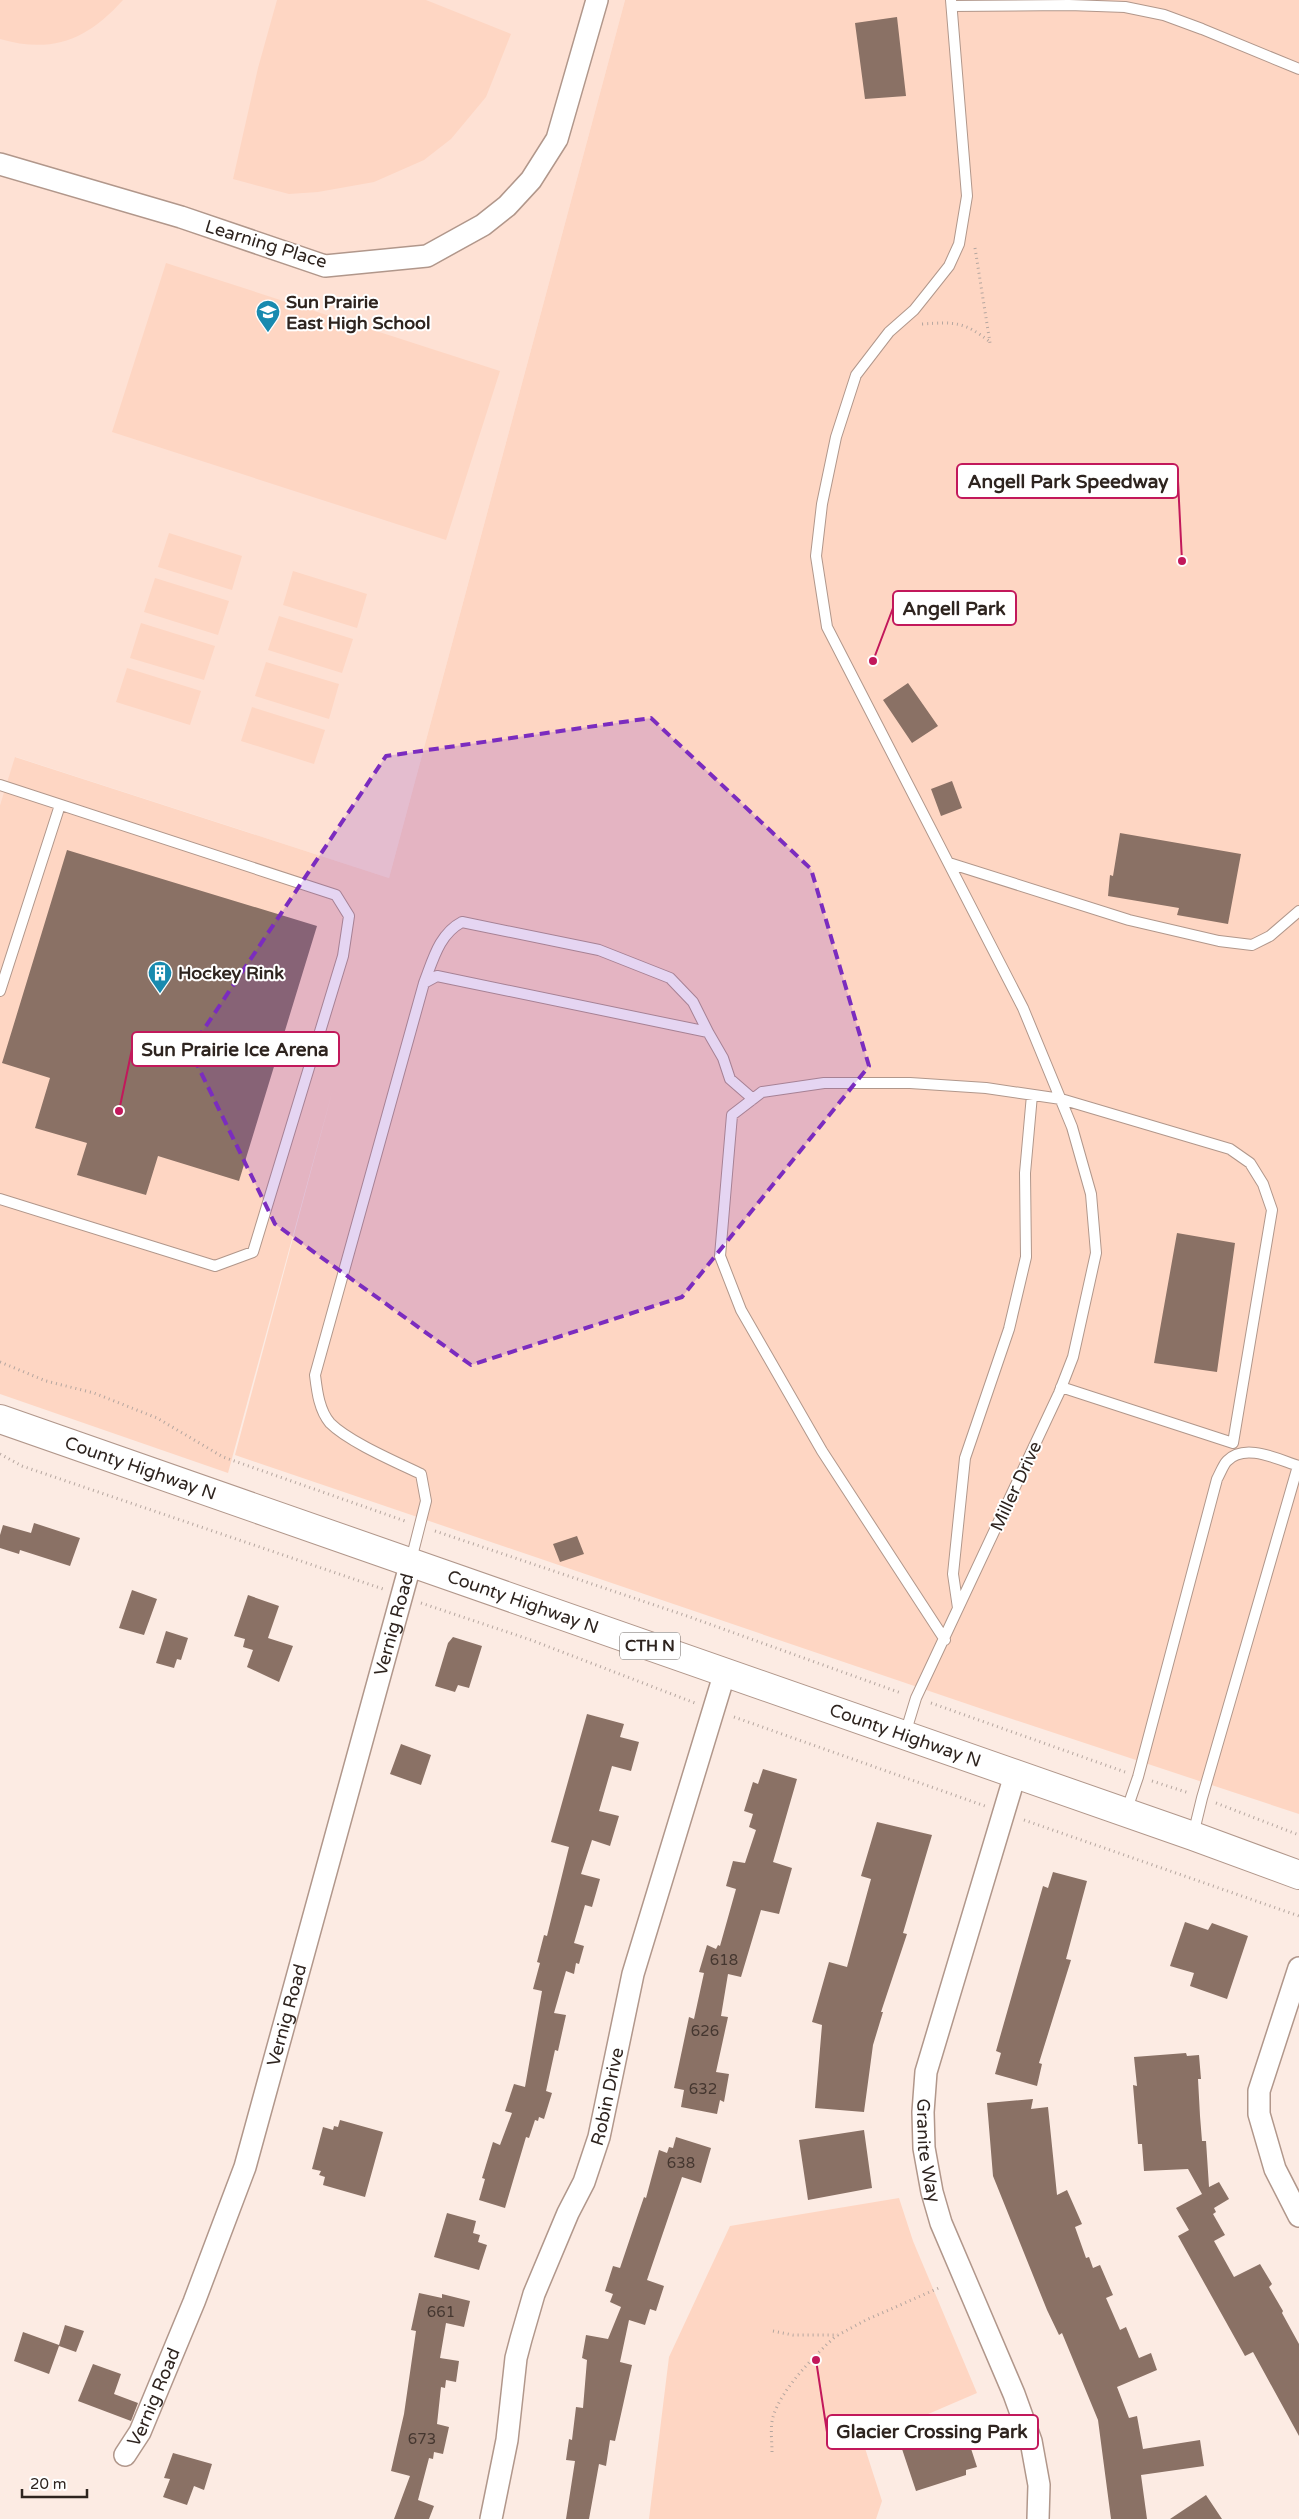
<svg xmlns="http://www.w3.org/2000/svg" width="1299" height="2519" font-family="'Varela Round',sans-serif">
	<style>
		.built { fill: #fee1d4 }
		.green { fill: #fed6c3 }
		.building { fill: #8a7165 }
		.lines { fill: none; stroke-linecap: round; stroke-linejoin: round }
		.service-casing { stroke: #b1978b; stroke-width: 12 }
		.minor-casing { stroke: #b1978b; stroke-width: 24 }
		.primary-casing { stroke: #b1978b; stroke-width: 30 }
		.path { stroke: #b5a69f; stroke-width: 3; stroke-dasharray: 1 4; stroke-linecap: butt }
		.service { stroke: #fff; stroke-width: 10 }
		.minor { stroke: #fff; stroke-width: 21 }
		.primary { stroke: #fff; stroke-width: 28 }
		.marked { fill: #7b2cbf; fill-opacity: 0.2; stroke: #7b2cbf; stroke-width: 4; stroke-dasharray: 10 6; stroke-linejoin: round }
		.labels { text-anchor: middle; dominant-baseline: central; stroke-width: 4; stroke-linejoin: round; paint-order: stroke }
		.number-label { font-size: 15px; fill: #453730 }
		.shield { fill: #fff; stroke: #6d6662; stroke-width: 1 }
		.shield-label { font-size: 16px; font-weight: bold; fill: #2e241f }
		.street-label { font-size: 18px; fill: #2e241f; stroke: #fff }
		.poi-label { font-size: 18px; font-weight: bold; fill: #2e241f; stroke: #fff; text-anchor: start }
		.leader { fill: none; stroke: #c2185b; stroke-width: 2 }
		.callout-dot { fill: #c2185b; stroke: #fff; stroke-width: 2 }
		.callout { fill: #fff; stroke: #c2185b; stroke-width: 2 }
		.callout-label { font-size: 19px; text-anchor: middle; font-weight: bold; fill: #2e241f }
	</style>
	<rect width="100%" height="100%" fill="#fcebe3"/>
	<path class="built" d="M0 0H625L389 878 16 757 0 805Z"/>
	<path class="green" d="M0 0H123C87 40 52 54 0 39Z
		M277 0H426L511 34 486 97 451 139 424 160 374 182 318 192 289 194 233 179 258 68Z
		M625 0H1299V1814L991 1712 235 1455 333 1089 228 1473 0 1394V805L15 757 389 878Z
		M166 263 500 371 446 540 112 432Z
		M169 533 242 556 232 590 158 567Z
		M293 571 367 594 357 628 283 605Z
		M155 578 229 601 218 635 144 612Z
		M279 616 353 639 342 673 268 650Z
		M141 623 215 646 204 680 130 658Z
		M266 662 339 684 329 719 255 696Z
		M127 668 201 691 190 725 116 702Z
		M252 707 325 730 314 764 241 741Z
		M899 2198 913 2241 977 2393 863 2442 882 2501 876 2519H649L669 2357 730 2226Z"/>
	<path class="building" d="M897 17 906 96 865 99 855 23Z
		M908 683 938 726 912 743 883 700Z
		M952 781 962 808 941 816 931 789Z
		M1120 833 1241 854 1228 924 1177 915 1179 908 1108 896 1110 875 1113 876Z
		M67 850 317 926 239 1181 158 1156 146 1195 77 1175 87 1143 35 1128 50 1078 2 1063Z
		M1177 1233 1235 1243 1217 1372 1154 1363Z
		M34 1523 80 1538 70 1566 20 1550 19 1554 0 1548V1535L3 1525 31 1533Z
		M577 1536 584 1554 560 1562 553 1544Z
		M132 1590 157 1599 144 1635 119 1628Z
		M248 1595 279 1606 268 1638 293 1646 279 1682 247 1667 253 1650 243 1647 245 1639 234 1636Z
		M166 1631 188 1638 181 1660 177 1659 174 1668 156 1663Z
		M453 1637 482 1646 469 1688 458 1685 455 1692 435 1686 448 1643Z
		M587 1714 624 1724 620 1737 639 1742 631 1771 612 1766 599 1811 619 1816 610 1846 592 1840 581 1874 600 1879 592 1907 585 1905 574 1943 584 1946 579 1964 576 1963 574 1974 566 1971 554 2013 566 2015 558 2051 555 2050 546 2091 552 2093 544 2119 539 2117 538 2121 535 2120 529 2138 526 2137 505 2208 479 2200 485 2179 482 2178 493 2142 500 2145 512 2113 505 2111 514 2084 525 2087 542 1991 533 1989 540 1963 537 1962 544 1935 547 1936 569 1847 551 1842Z
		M401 1744 431 1755 421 1785 390 1774Z
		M763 1769 797 1779 773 1862 792 1868 779 1914 761 1910 741 1977 728 1974 721 2016 728 2017 716 2072 729 2074 724 2102 720 2100 717 2114 681 2107 684 2090 674 2088 689 2017 694 2019 704 1973 699 1972 707 1945 716 1949 718 1945 720 1946 736 1889 726 1886 733 1861 745 1863 756 1830 749 1827 753 1814 744 1811 753 1782 758 1784Z
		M877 1822 932 1835 903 1933 907 1934 881 2012H883L873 2045 864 2112 815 2108 822 2025 812 2022 829 1962 847 1967 871 1879 861 1876Z
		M1053 1872 1087 1881 1066 1959 1071 1960 1039 2063 1042 2064 1037 2086 995 2074 1001 2053 996 2051 1043 1886 1048 1888Z
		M1185 1922 1208 1930 1212 1923 1248 1936 1227 1999 1190 1986 1194 1973 1170 1966Z
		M1186 2053 1187 2056 1199 2055 1201 2079H1198L1200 2116 1202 2141H1206L1209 2187 1219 2182 1229 2199 1214 2208 1216 2212 1213 2214 1225 2235 1214 2241 1234 2277 1260 2264 1272 2284 1269 2287 1283 2311 1282 2313 1299 2344V2436L1253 2352 1245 2356 1178 2236 1189 2230 1176 2208 1202 2194 1188 2169 1144 2171 1142 2144H1138L1133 2085 1137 2086 1134 2057Z
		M1033 2099 1031 2109 1048 2107 1057 2195 1067 2190 1082 2224 1075 2227 1086 2258 1089 2257 1093 2268 1100 2265 1113 2295 1106 2298 1120 2330 1126 2327 1139 2358 1151 2353 1157 2370 1117 2387 1129 2418 1137 2416 1143 2449 1200 2440 1204 2466 1141 2475 1147 2519H1111L1098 2420 1062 2333 1059 2335 1047 2310 993 2176 987 2103Z
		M340 2120 383 2132 365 2197 323 2185 325 2177 319 2175 321 2171 312 2169 323 2127 333 2130 334 2126 338 2127Z
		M864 2130 872 2188 808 2200 799 2140Z
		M676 2137 711 2148 701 2183 682 2177 647 2280 664 2286 656 2311 650 2309 645 2325 629 2320 620 2362 632 2365 615 2441 610 2440 606 2466 599 2464 589 2519H566L575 2461 566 2460 569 2439 572 2440 576 2407 583 2408 587 2360 582 2358 586 2335 608 2339 621 2307 610 2302 613 2294 605 2291 613 2266 620 2268 644 2197 646 2198 659 2150 667 2153 669 2147 673 2148Z
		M447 2213 476 2221 473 2233 480 2235 478 2242 487 2245 479 2270 434 2257Z
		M419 2293 442 2298V2294L470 2301 464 2327 446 2323 440 2358 459 2361 456 2382 446 2380 445 2388 441 2387 437 2424 449 2427 443 2454 434 2452 433 2459 429 2458 418 2500 434 2506 429 2519H394L410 2476 391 2471 404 2414 416 2331 411 2330Z
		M65 2325 84 2331 76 2352 59 2346 49 2374 14 2361 23 2332 59 2345Z
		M93 2364 121 2374 114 2394 138 2403 131 2421 78 2401Z
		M949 2418 951 2422 961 2418 977 2467 966 2470V2475L916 2491 897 2434Z
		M173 2453 212 2464 204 2490 194 2486 187 2505 163 2497 170 2479 164 2478Z
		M1206 2495 1222 2519H1170Z"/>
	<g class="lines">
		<defs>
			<path id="service" d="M952 6 1069 5 1125 7 1164 15 1202 29 1299 69
				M0 785 336 895 349 916 343 956 253 1252 215 1266 0 1199
				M949 863 1129 920 1219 941 1252 945 1270 936 1299 911
				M424 983C433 960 439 934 462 922L599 950 670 978 693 1002 708 1032
				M0 991 60 805
				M411 1560 426 1501 421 1474C396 1462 349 1442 330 1423 319 1410 317 1391 315 1375L424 983 437 976 708 1032 723 1058 730 1079 753 1099
				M958 1608 953 1574 965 1458 1009 1329 1026 1257 1025 1173 1032 1095
				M945 1640 822 1451 741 1310 720 1256 732 1115 762 1092 824 1083H910L986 1088 1061 1099 1230 1149 1250 1163 1263 1184 1272 1210 1233 1443 1061 1387
				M905 1734 916 1698 1059 1393 1073 1357 1096 1253 1091 1194 1072 1127 1023 1008 827 627 816 556 822 504 836 437 856 375 889 332 914 310 930 290 949 266 959 244 967 196 951 0
				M1126 1812 1138 1777 1217 1479C1220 1474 1223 1465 1227 1461 1245 1442 1279 1460 1299 1466
				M1193 1835 1202 1798 1298 1466"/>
			<g id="minor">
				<path d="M0 164 181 217 325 266 427 256 483 225 507 206 531 180 557 139 597 0"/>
				<path id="s1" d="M1015 1775 926 2072 923 2112 924 2148 932 2192 941 2223 1014 2394 1031 2441 1039 2485 1038 2519"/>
				<path d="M1299 1968 1259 2091V2114L1275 2169 1299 2216"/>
				<path id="s2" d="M125 2455 140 2432 194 2302 245 2167 411 1562"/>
				<path id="s3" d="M491 2519 507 2440 516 2358 521 2339 534 2294 568 2213 584 2182 599 2137 633 1974 725 1672"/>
			</g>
			<g id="primary">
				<path id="s4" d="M0 1419 1193 1836 1299 1875"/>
			</g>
		</defs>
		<use href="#service" class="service-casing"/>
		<use href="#minor" class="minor-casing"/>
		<use href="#primary" class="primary-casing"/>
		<path class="path" d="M975 248 990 343
			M922 324C954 322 964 321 990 342
			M0 1362 46 1381 94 1393 157 1418 223 1457 405 1521
			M0 1454 22 1466 383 1589
			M435 1531 687 1616 901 1693
			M421 1603 531 1640 695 1703
			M931 1703 1125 1772
			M734 1717 985 1806
			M1152 1781 1189 1793
			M1216 1803 1299 1835
			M1024 1820 1299 1916
			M773 2331 793 2335H838L866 2320 941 2287
			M772 2452C772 2441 770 2427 773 2417 781 2389 816 2354 837 2335"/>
		<use href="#service" class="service"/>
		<use href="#minor" class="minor"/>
		<use href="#primary" class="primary"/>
	</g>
	<path class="marked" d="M651 718 811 869 869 1066 682 1297 471 1365 275 1224 190 1050 386 756Z"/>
	<defs>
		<symbol id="school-pin" viewBox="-11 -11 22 30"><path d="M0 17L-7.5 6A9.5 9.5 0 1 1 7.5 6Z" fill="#188aaf" stroke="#fff"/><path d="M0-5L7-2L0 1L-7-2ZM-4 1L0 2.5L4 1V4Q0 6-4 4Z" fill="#fff"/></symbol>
		<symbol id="building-pin" viewBox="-11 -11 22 30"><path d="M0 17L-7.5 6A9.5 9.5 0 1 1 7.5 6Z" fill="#188aaf" stroke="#fff"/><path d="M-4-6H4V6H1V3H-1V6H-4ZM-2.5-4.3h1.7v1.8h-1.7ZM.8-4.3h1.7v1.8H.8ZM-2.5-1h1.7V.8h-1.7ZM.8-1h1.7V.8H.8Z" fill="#fff"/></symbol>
	</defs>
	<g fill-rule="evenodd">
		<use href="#school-pin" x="254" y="298" width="28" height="38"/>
		<use href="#building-pin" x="146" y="959" width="28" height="38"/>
	</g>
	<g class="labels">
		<g class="number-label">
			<text x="724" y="1960">618</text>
			<text x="705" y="2031">626</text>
			<text x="703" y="2089">632</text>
			<text x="681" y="2163">638</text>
			<text x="441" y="2312">661</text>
			<text x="422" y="2439">673</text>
		</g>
		<rect class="shield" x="620" y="1632.5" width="60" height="27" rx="4"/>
		<g class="shield-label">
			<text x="650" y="1646">CTH N</text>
		</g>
		<g class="street-label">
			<text transform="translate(266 244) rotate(17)">Learning Place</text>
			<text stroke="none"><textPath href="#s4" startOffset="149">County Highway N</textPath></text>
			<text transform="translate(1016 1486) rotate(-65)">Miller Drive</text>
			<text stroke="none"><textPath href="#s4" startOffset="554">County Highway N</textPath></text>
			<text stroke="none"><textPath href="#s2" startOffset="875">Vernig Road</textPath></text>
			<text stroke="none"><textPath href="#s4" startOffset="959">County Highway N</textPath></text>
			<text stroke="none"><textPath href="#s2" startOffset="470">Vernig Road</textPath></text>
			<text stroke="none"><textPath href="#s3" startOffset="441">Robin Drive</textPath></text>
			<text stroke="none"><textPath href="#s1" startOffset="389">Granite Way</textPath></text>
			<text stroke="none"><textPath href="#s2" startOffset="65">Vernig Road</textPath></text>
		</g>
		<g class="poi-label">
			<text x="286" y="302">Sun Prairie<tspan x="286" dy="21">East High School</tspan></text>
			<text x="178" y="973">Hockey Rink</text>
		</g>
	</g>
	<path class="leader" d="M1182 561L1178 481M873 661L893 608M119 1111L132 1049M816 2360L827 2432"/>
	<g class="callout-dot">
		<circle cx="1182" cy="561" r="5"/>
		<circle cx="873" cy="661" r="5"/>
		<circle cx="119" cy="1111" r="5"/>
		<circle cx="816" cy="2360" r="5"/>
	</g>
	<g class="callout">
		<rect x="957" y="464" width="221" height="34" rx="5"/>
		<rect x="893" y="591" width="123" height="34" rx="5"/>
		<rect x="132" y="1032" width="207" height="34" rx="5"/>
		<rect x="827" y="2415" width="211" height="34" rx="5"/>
	</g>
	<g class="callout-label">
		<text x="1068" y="488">Angell Park Speedway</text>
		<text x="954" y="615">Angell Park</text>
		<text x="235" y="1056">Sun Prairie Ice Arena</text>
		<text x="932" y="2438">Glacier Crossing Park</text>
	</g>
	<path d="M22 2489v8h65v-8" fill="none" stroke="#2e241f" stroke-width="2.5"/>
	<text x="30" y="2489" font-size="15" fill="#2e241f" stroke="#ffffff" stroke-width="4" paint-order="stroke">20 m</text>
</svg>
